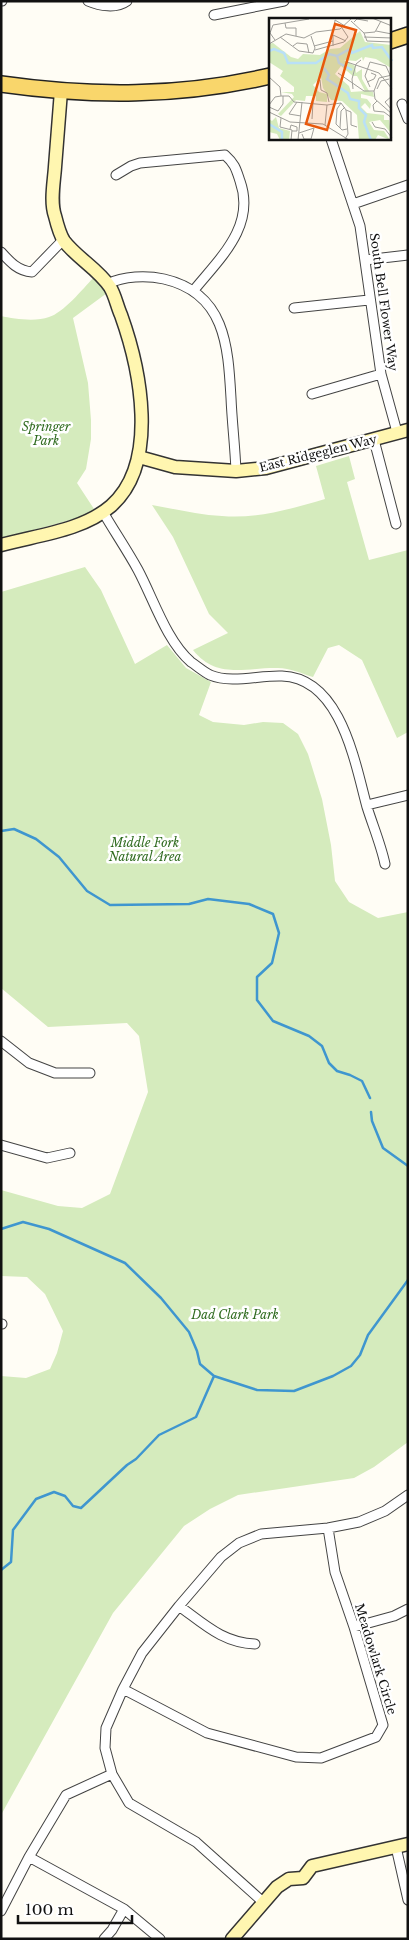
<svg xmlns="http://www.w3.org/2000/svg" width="409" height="1940" font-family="'Libre Baskerville',serif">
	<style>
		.green { fill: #d5ebbd }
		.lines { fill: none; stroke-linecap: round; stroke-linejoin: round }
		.stream { stroke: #3f96cf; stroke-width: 2.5 }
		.street-casing { stroke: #444; stroke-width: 11 }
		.secondary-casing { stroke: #333; stroke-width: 15 }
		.primary-casing { stroke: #222; stroke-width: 18 }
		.street { stroke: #fff; stroke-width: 9 }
		.secondary { stroke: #fff6b0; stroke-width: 12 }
		.primary { stroke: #f9d66b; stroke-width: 15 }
		.labels { text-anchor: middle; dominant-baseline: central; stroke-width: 5; stroke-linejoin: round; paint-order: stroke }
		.street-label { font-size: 12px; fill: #111; stroke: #fff }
		.park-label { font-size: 12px; font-style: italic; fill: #2f6b1f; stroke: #fff }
		.inset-river { fill: none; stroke: #b9e0f7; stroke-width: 2.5 }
		.inset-road { fill: none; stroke: #a09f9a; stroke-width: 1 }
		.view { fill: #e8590c; fill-opacity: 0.15; stroke: #e8590c; stroke-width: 2.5 }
		.inset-edge { fill: none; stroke: #111; stroke-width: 2.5 }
	</style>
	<rect width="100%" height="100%" fill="#fffdf5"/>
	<path class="green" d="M93 278 107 293 73 318 88 383 91 420V439L86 469 77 483 96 512 78 518 1 539V316C14 319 36 322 49 317 63 313 83 289 93 278Z
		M349 456 355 479 347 482 369 560 408 550V732L397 738 362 660 339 645 328 648 313 677C301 673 288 667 275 668 244 668 216 679 193 650L228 633 209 614 173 537 152 505C175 509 199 515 222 516 257 519 291 509 325 499L316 466Z
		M85 567 101 590 135 664 167 645 186 668 211 682 199 715 213 722 244 725 263 722 283 723 298 734 308 754 322 799 331 845 335 881 349 902 378 918 408 912V1442L374 1467 354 1478 238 1495 210 1509 184 1526 113 1613 1 1815V1376L26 1378 50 1369 57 1353 63 1331 45 1294 27 1277 1 1276V1190L58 1206 82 1208 110 1194 148 1092 139 1036 127 1023 48 1027 1 988V592Z"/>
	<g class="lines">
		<path class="stream" d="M1 831 14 829 36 839 59 857 87 891 110 905 189 904 208 899 249 904 273 914 279 933 272 963 257 977V1000L273 1021 309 1036 322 1046 329 1063 337 1071 350 1075 362 1081 370 1098
			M371 1112 372 1121 383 1148 408 1166
			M1 1229 23 1222 49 1229 125 1263 161 1298 189 1332 197 1351 200 1364 214 1376
			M1 1570 11 1562 13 1530 36 1499 54 1492 65 1496 73 1506 81 1508 127 1465 136 1459 159 1435 196 1417 214 1376 257 1390 294 1391 333 1376 351 1366 360 1355 368 1335 408 1280"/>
		<defs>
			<path id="street" d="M1 1H2
				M88 1C100 6 116 9 127 1
				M214 15 284 1
				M402 104 408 119
				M331 139 360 226 381 374 397 432
				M116 175 131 166 140 163 225 155C235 164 236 169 240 181 256 226 220 258 194 290
				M353 204 408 185
				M1 252C10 262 18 271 32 272L63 240
				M365 260 408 255
				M107 284C124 276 146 275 164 279 225 293 228 345 231 398 232 422 235 446 236 471
				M294 308 369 300
				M312 394 381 374
				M374 440 396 524
				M103 512C114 531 127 550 138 570 153 598 167 642 191 662 197 666 204 672 210 675 232 684 259 675 282 676 341 678 355 763 367 807 373 826 381 845 385 864
				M367 805 408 795
				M1 1041 29 1063 55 1073H90
				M1 1145 47 1158 70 1153
				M1 1324H2
				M179 1606C204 1624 223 1643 255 1644
				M354 1627 394 1616 408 1609
				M123 1689 207 1733 296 1757 321 1758 376 1737 383 1725 354 1627 335 1572 328 1528
				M396 1847 408 1900
				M29 1857 124 1909 160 1939
				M263 1902 196 1842 129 1803 112 1774 105 1748 106 1728 123 1689 142 1653 179 1606 221 1557 239 1543 261 1534 328 1528 359 1522 385 1511 408 1495
				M1 1911 29 1857 66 1795 112 1774
				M104 1939 112 1930 124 1909"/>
			<path id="secondary" d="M139 457 175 467 236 471 266 468 408 430
				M1 545C37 535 82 531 111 506 160 463 140 368 121 315 117 306 115 295 110 287 98 269 77 258 64 241 60 235 57 224 55 216 50 202 54 182 55 167 57 142 59 117 61 91
				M232 1939 277 1887 289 1879 303 1878 312 1866 408 1844"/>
			<path id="primary" d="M390 41 408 35
				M1 84C93 97 179 97 270 76"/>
		</defs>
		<use href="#street" class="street-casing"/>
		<use href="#secondary" class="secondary-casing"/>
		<use href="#primary" class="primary-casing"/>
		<use href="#street" class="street"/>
		<use href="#secondary" class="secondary"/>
		<use href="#primary" class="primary"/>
	</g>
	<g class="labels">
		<g class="street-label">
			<text transform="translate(384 302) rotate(82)">South Bell Flower Way</text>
			<text transform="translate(318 453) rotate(-14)">East Ridgeglen Way</text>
			<text transform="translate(376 1659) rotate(73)">Meadowlark Circle</text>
		</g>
		<g class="park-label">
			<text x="46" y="426">Springer<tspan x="46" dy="14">Park</tspan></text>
			<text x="145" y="842">Middle Fork<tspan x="145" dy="14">Natural Area</tspan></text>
			<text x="235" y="1314">Dad Clark Park</text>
		</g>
	</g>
	<g transform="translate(269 18)">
		<rect width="122" height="122" fill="#fffdf5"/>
		<path d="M91 13 96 24 122 27V50L107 41 96 39 94 43 93 39 87 43 75 42 86 48 87 55 93 51V61L100 73 104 74 105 79 92 76V80L98 81 102 86 101 91 96 85 92 89 98 95 115 97V102H120L122 115 111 102 100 104 105 112 115 113 121 122 109 117 106 122H90L88 97 73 83 62 82 54 70 52 59 44 67 50 74 58 76V84L47 83V78H37L36 83 27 82 12 98 9 96 25 79 23 76 12 74H25V69L11 58 14 53 0 44V26L4 25 22 39 29 41 34 36 51 37 61 31 71 30ZM72 48 84 58H88L96 73 82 74 80 68 66 56ZM7 99 10 110 21 113 20 122H11L8 116 0 114V101L3 103Z" fill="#d5ebbd" fill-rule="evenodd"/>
		<path class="inset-river" d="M0 33 5 31 15 35 19 45H47L60 36 68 38 81 31 83 35 103 27 104 30 113 29 123 43M68 38 70 45 83 52M55 50 60 57 58 61 79 75 81 81 90 83V90L97 97 95 104 102 122M0 106 13 114V122"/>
		<path class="inset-road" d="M103 0 123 8M82 3 95 15 106 14 112 3M85 4 88 1 99 3M16 5 17 10H27V18M65 11 66 2 76 8M107 13 123 16M95 15 98 23 123 24M11 19 30 33 44 35 46 30 42 18M95 19 123 20M6 22 1 15 4 7 40 1M0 26 17 16 35 20 47 14 71 11 83 0M24 28 28 25 38 26 40 35M45 28 64 23M64 28V17L77 23M46 32 75 24 79 19 73 10M78 44 110 55 123 71M69 55 95 73H105M123 57 110 60 105 73 106 81 123 96M0 59 11 69 12 78M51 62 52 72 58 75 60 84M98 64 105 61 107 57 102 55M101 69 96 58 101 44 117 48 121 57M84 71 83 61 87 46 92 42M108 71 112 63 120 61M123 78 116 84 123 92M108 83 104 87 105 93 115 94 123 100M28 84 20 96 32 98M72 85 68 91 67 106 73 112 78 111M0 87 6 79 12 78H20L25 84 58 87M0 89 9 93 14 86V78M77 92 82 94V107L88 109M0 94 21 104 54 106 80 122M12 100 11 109 23 112 22 122M43 101 44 84M103 104 106 109 116 111 123 120M56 107 58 87 72 85 77 92 79 116 76 121M71 110 72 93 76 89M21 111 22 107 28 109V113H23M30 115 45 110 42 121H35L33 116M29 122 33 84"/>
		<path class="view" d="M66 6 87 12 58 112 37 106Z"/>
		<rect width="122" height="122" class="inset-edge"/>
	</g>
	<rect width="409" height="1940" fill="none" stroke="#111111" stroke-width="5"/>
	<path d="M18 1915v8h114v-8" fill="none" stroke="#111111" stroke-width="2.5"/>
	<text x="25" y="1915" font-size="15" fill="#111111" stroke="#ffffff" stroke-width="4" paint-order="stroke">100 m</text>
</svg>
